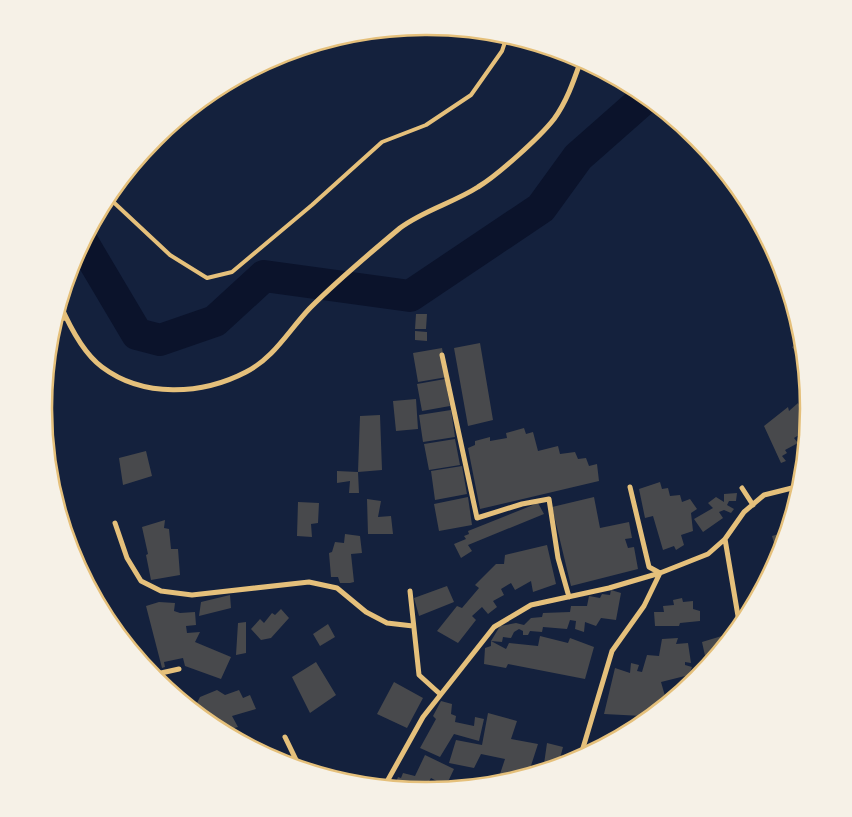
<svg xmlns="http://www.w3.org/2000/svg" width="852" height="817" font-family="'Golos Text',sans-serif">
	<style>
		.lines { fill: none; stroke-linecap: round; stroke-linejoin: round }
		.river { stroke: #0b132b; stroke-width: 32 }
		.building { fill: #48494c }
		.service { stroke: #e5c07b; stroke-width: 4 }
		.minor { stroke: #e5c07b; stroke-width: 5 }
		.rim { fill: none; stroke: #e5c07b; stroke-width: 2.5 }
	</style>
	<rect width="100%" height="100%" fill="#14213d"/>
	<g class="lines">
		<path class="river" d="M83 243 137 334 160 340 215 321 264 276 410 296 541 208 578 157 646 97"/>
	</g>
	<path class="building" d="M416 314H427L426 329H415Z
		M415 331 427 332V341L415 340Z
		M802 340 804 361 802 362 792 347Z
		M480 343 493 420 468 426 454 348Z
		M442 348 447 377 418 382 413 353Z
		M804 364 805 379 798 369Z
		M445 379 450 406 422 411 417 384Z
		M416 399 418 429 396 431 393 401Z
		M798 403 807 421V425L799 429 802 433 794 438 798 443 785 450 787 453 782 456 786 461 781 463 764 426 788 407 789 411Z
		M451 410 455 437 423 442 419 415Z
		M380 415 382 470 358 472 360 416Z
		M524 428 526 434 533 432 538 451 558 446 560 454 575 452 578 459 586 458 589 466 597 464 599 481 480 509 468 448 475 445V441L490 437V441L507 438 506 433Z
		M455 439 460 465 429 470 424 444Z
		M146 451 152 476 123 485 119 458Z
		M462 466 467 494 435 500 431 471Z
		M337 471 358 472 359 493H349L350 481 337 483Z
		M660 482 662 489 668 488 670 496 680 495 682 502 690 499 697 509 691 513 693 531 681 535 684 545 676 550 674 546 663 550 653 516 645 518 639 489Z
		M737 493 736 501H729L727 505 734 509 731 513 724 510 719 512 723 518 703 532 694 519 713 508 708 503 716 497 724 502V494Z
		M468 497 472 525 439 531 434 504Z
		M594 497 600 528 629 522 632 538 625 539 628 548 634 547 638 569 571 586 552 507Z
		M367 499 381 501 378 517 391 516 393 534H368Z
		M298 502 319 503 318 523 311 524 312 537 297 536Z
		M538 503 544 514 468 545 472 551 461 558 454 544 466 539 464 536 469 534 468 531Z
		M165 520 164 528 169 529 171 549H178L180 575 151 580 146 555 148 554 142 527Z
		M786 532 779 555 778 557 772 536Z
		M345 534 360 536 362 553 351 554 354 582 350 583H340L338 577H331L329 553 332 552 335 542 344 543Z
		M547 545 556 584 533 592 531 581 515 590 511 583 501 589 504 595 493 601 497 607 488 614 482 607 472 616 476 620 458 643 437 631 457 606 462 608 479 588 475 585 496 564H504L505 555Z
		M447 586 454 602 419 616 414 598Z
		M611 590 621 593 616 620 601 618 596 626 585 622 584 632 575 629 576 621 570 620 567 629 543 627 542 632 530 631 528 635H523V631L519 629 514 632 511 638 503 637 502 642 491 641 500 626 516 623 524 625 531 618 542 617 543 613 570 612 571 606H587L589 596 600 598 602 594 610 595Z
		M230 595 231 608 199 616 201 602Z
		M682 598 683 602 693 601V609L700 611V621L680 623 679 626H655L654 612H664L663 606 674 605 673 600Z
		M159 602 175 603 174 611 180 613 195 612 196 625 186 626 187 633 200 632 195 642 231 657 221 679 185 666 183 658 164 662 165 667 162 668 146 606Z
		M281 609 289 618 271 638 261 640 251 629 260 619 264 623 272 613 275 615Z
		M246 622V653L236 655 238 623Z
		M328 624 335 637 320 646 313 634Z
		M735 632 707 665 702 642Z
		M540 636 568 643 570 638 594 647 585 679 508 664 506 668 484 664 485 648 491 646V641L506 649 509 643 538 646Z
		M678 638 676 644 688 643 691 663 685 662V665L692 667 689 675 661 682 667 703 644 721 642 716 604 714 615 668 630 673 631 663 639 665 637 671 642 672 647 655 659 656 662 639Z
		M316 662 336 695 310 713 292 677Z
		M394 682 423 698 407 728 377 714Z
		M217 690 225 695 239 690 243 698 250 695 256 709 232 716 238 727 223 731 198 713 196 705 200 697Z
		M441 701 452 704 451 714 456 716 455 722 474 726 475 717 484 719 479 741 454 734 440 757 420 748 436 719 433 716Z
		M488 713 517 721 511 739 538 744 528 775 518 778 500 774 505 759 481 754 474 768 449 763 456 740 482 745Z
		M547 743 563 747 558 766 543 771Z
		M425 755 454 769 446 786 431 778 428 783 438 790 394 788 398 777 401 778 403 773 415 776Z"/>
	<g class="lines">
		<path class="service" d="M108 197 170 255 207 278 232 272 312 205 382 142 426 125 471 95 502 51 507 36"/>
		<path class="minor" d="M60 304C69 325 83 353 102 367 143 398 202 395 246 372 274 358 289 330 310 308 338 280 370 253 400 228 424 210 453 203 478 187 498 175 540 137 554 119 567 101 574 80 581 60
			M56 319 66 318
			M442 355 477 518 522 504 549 499 558 558 569 597
			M742 488 753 505
			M115 523 127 558 141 581 161 591 192 595 309 582 337 588 366 612 387 623 413 626
			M725 539 738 616 745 619
			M410 591 419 675 440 694
			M152 675 179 669
			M285 737 300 768
			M580 758 612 651 644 606 660 573 649 567 630 487
			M384 787 423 717 494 627 531 605 609 588 660 573 708 554 725 539 744 512 764 495 800 486"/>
	</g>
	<path d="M0 0H852V817H0ZM425 35H427A373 373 0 0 1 800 408V409A373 373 0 0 1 427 782H425A373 373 0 0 1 52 409V408A373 373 0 0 1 425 35Z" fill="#f6f1e7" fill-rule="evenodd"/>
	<path class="rim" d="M425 35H427A373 373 0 0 1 800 408V409A373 373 0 0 1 427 782H425A373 373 0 0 1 52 409V408A373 373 0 0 1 425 35Z"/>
</svg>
